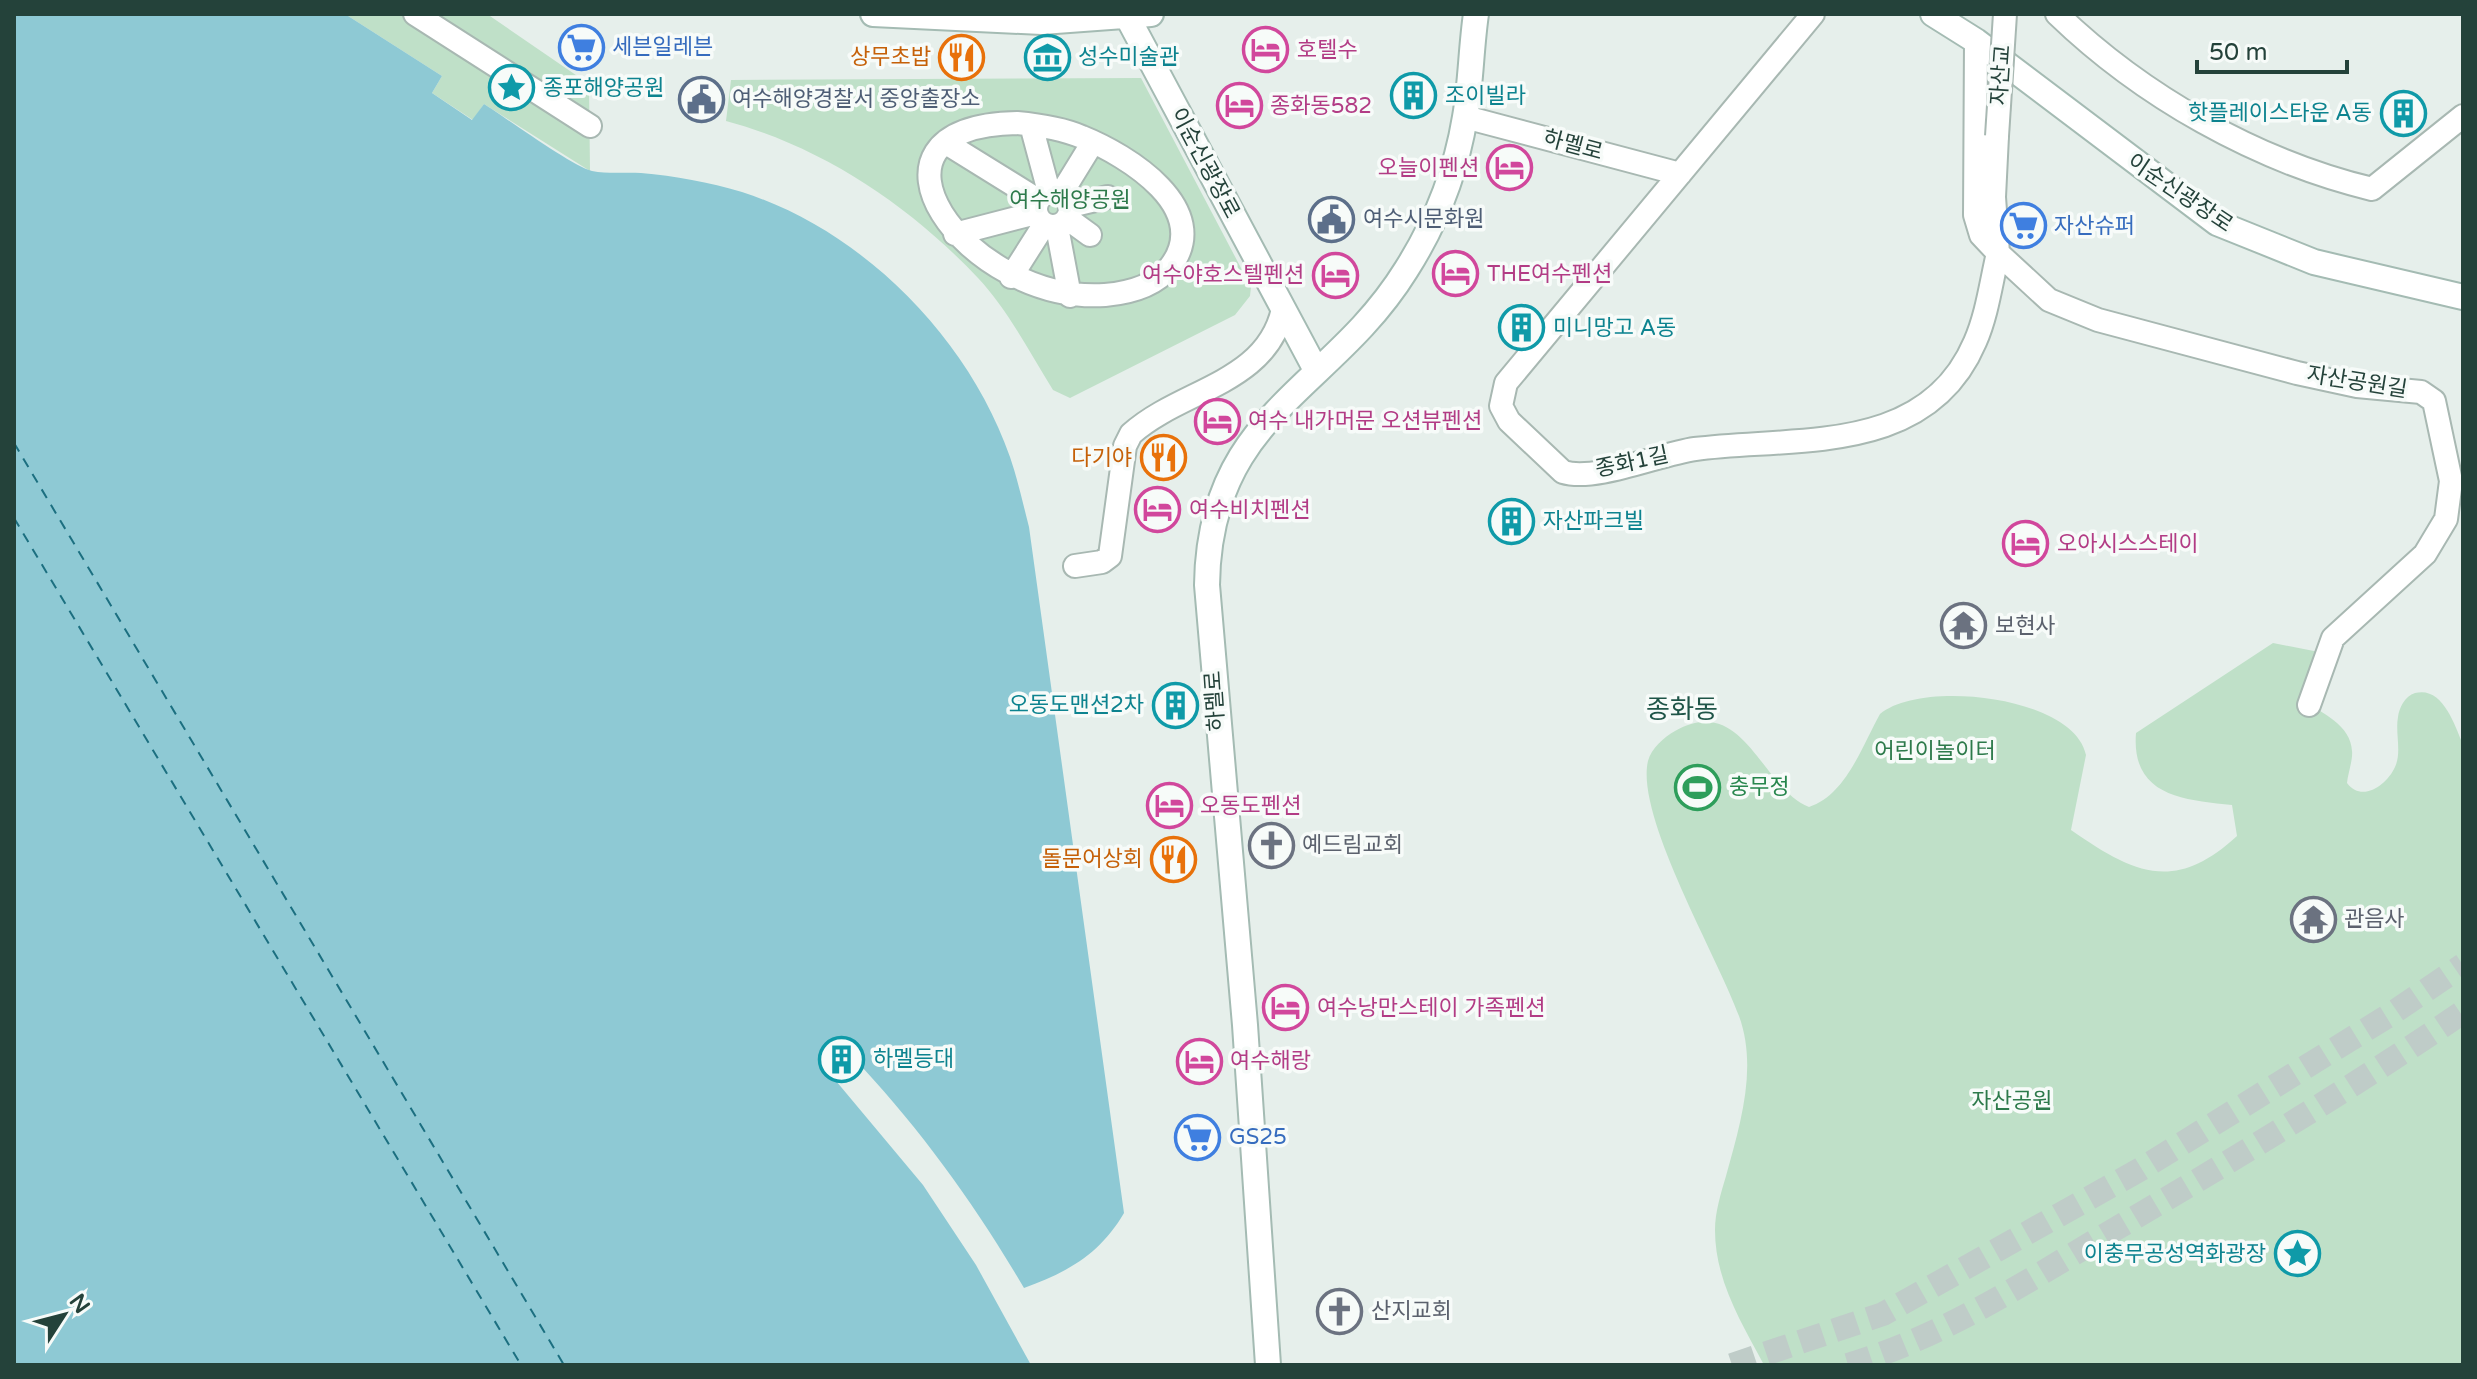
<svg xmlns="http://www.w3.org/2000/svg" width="2477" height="1379" font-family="'Varela Round','Noto Sans KR',sans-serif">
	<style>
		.green { fill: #bfe0c8 }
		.water { fill: #8ec9d4 }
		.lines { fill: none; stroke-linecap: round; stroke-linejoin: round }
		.ferry { stroke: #1c6f80; stroke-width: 2; stroke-dasharray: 10 8; stroke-linecap: butt }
		.primary-tunnel { stroke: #bfccc8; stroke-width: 24; stroke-dasharray: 24 12; stroke-linecap: butt }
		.street-casing { stroke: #a8b8b2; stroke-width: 26 }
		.secondary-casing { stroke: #a4bbb3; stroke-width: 28 }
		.street { stroke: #fff; stroke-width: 22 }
		.secondary { stroke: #fff; stroke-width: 24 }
		.street-bridge-casing { stroke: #a8b8b2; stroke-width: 26; stroke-linecap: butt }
		.street-bridge { stroke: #fff; stroke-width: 22 }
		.labels { text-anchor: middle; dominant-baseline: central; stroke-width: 7; stroke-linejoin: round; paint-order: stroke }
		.shop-label { font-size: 22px; fill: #366cbe; stroke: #f7fbf9; text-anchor: start }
		.hotel-label { font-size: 22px; fill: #b23c85; stroke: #f7fbf9; text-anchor: start }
		.food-label { font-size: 22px; fill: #c56008; stroke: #f7fbf9; text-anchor: end }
		.culture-label { font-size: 22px; fill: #0d838f; stroke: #f7fbf9; text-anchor: start }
		.street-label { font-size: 22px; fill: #24423a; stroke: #f7fbf9 }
		.service-label { font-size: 22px; fill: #4e5e75; stroke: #f7fbf9; text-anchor: start }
		.park-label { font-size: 22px; fill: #2d7a4b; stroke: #f7fbf9 }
		.worship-label { font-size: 22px; fill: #5b616d; stroke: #f7fbf9; text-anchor: start }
		.leisure-label { font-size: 22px; fill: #27864d; stroke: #f7fbf9; text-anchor: start }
		.quarter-label { font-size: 26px; fill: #1f5548; stroke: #f7fbf9 }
	</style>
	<rect width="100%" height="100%" fill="#e6efeb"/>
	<path class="green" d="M345 14H487L589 84 590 171 484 104 473 120 432 93 442 76Z
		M1141 78 1251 287 1250 296 1235 315 1070 398 1053 390C1030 353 1008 310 978 278 910 206 823 147 726 121L731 80Z
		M2273 643 2319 652 2304 701C2322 713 2351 725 2352 751 2353 760 2348 773 2347 783 2362 803 2387 785 2395 767 2402 752 2395 733 2398 717 2399 708 2405 696 2415 693 2442 686 2454 723 2462 742L2463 1365H1764C1741 1322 1715 1280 1715 1230 1715 1212 1721 1193 1726 1176 1740 1125 1758 1068 1739 1016 1718 957 1635 816 1648 761 1651 749 1664 737 1675 731 1744 692 1761 788 1809 807 1846 795 1862 746 1880 714 1921 679 2074 696 2086 755L2071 830C2133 873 2174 894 2237 836L2232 805C2183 800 2131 796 2136 733Z"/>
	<path class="water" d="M14 14H345L442 76 432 93 472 120 484 104C505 117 573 167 592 171 607 174 625 172 641 173 675 176 709 182 742 192 863 231 968 337 1010 457 1018 480 1023 504 1029 527L1124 1213C1100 1254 1068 1272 1024 1288 977 1208 925 1135 862 1067 868 1033 820 1028 821 1063L923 1185 976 1265 1031 1365H14Z"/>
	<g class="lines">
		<path class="ferry" d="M14 443 564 1365
			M14 518 521 1365"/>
		<path class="primary-tunnel" d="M1732 1365 1883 1314 2141 1169 2388 1016 2463 965
			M1848 1365C1943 1337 2027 1281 2112 1231 2231 1161 2349 1090 2463 1012"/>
		<defs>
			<path id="street" d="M415 14 590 126
				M1813 14 1506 383 1501 406 1509 421 1563 472C1596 482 1659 454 1695 449 1795 436 1926 457 1975 342 1987 315 1991 283 1998 253L1981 235 1975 215 1976 41
				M2057 14C2142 96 2256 161 2372 189L2463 116
				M1465 117 1680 174
				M1017 123C1039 125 1061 128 1082 137 1127 155 1215 209 1170 267 1155 286 1128 293 1105 295 967 304 838 126 1017 123Z
				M1031 125 1049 192
				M1997 136 1994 197 1998 253 2049 300 2098 320 2297 373 2357 386 2421 392 2434 401 2451 481 2446 519 2425 554 2333 638 2309 705
				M946 143 1038 200
				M1036 209a17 17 0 1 1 34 0a17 17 0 1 1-34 0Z
				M1061 194 1093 142
				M1070 206 1108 197
				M1068 219 1090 235
				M1057 227 1070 296
				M955 234 1036 213
				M1011 277 1044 225
				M1075 566 1102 562 1110 556 1125 446 1131 434C1181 389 1267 384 1283 309"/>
			<path id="secondary" d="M873 14 1042 22 1151 14
				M1933 14 1976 41 2217 223 2314 262 2463 297
				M1128 18 1316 370
				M1268 1365 1245 1025 1207 585C1209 413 1331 391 1406 270 1436 223 1456 172 1465 117 1471 83 1471 48 1476 14"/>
		</defs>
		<use href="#street" class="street-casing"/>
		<use href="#secondary" class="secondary-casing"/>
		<use href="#street" class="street"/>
		<use href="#secondary" class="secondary"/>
		<defs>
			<path id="street-bridge" d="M1997 136 2005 14"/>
		</defs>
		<use href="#street-bridge" class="street-bridge-casing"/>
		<use href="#street-bridge" class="street-bridge"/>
	</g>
	<defs>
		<symbol id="supermarket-ring" viewBox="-11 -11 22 22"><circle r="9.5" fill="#f7fbf9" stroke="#3f7fe0" stroke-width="1.5"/><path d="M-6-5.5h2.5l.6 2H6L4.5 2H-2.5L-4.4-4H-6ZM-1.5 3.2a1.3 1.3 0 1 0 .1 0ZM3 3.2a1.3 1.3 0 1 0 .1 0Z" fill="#3f7fe0"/></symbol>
		<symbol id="hotel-ring" viewBox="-11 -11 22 22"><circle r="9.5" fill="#f7fbf9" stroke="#d1479c" stroke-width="1.5"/><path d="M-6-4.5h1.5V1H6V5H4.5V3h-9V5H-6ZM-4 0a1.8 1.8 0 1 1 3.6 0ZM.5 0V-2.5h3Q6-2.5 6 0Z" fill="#d1479c"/></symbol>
		<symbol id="restaurant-ring" viewBox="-11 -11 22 22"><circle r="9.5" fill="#f7fbf9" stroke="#e8710a" stroke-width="1.5"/><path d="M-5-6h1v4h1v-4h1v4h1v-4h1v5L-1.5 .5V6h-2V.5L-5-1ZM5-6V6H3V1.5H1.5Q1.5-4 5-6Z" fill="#e8710a"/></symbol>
		<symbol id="museum-ring" viewBox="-11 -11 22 22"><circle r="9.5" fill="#f7fbf9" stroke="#0f9aa8" stroke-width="1.5"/><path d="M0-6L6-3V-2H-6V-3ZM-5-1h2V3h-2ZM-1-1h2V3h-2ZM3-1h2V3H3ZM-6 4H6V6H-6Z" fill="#0f9aa8"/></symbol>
		<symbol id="sight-ring" viewBox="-11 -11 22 22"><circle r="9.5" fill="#f7fbf9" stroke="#0f9aa8" stroke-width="1.5"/><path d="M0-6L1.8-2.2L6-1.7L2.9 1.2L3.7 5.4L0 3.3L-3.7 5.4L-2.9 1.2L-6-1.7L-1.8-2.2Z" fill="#0f9aa8"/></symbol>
		<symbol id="building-ring" viewBox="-11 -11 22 22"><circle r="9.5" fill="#f7fbf9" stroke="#0f9aa8" stroke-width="1.5"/><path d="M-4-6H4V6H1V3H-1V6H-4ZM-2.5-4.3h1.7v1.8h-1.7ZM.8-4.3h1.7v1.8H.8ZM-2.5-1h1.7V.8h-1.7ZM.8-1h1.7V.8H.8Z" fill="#0f9aa8"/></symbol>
		<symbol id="civic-ring" viewBox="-11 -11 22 22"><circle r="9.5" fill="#f7fbf9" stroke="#5c6f8a" stroke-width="1.5"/><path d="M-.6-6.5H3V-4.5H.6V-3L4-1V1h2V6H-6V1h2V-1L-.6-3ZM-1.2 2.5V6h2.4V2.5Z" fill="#5c6f8a"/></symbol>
		<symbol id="temple-ring" viewBox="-11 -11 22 22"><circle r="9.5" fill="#f7fbf9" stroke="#6b7280" stroke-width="1.5"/><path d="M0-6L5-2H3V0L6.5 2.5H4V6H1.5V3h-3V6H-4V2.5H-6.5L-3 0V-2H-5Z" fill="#6b7280"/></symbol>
		<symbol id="stadium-ring" viewBox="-11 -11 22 22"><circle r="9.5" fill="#f7fbf9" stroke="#2e9e5b" stroke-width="1.5"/><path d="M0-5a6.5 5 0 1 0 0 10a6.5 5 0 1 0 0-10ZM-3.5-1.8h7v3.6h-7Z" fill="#2e9e5b"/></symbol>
		<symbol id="church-ring" viewBox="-11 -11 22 22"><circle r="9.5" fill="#f7fbf9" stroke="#6b7280" stroke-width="1.5"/><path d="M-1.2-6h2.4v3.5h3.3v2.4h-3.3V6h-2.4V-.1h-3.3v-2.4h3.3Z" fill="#6b7280"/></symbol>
	</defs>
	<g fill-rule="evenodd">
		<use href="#supermarket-ring" x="556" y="22" width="51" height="51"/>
		<use href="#hotel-ring" x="1240" y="24" width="51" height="51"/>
		<use href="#restaurant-ring" x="936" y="32" width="51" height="51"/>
		<use href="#museum-ring" x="1022" y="32" width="51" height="51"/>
		<use href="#sight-ring" x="486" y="62" width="51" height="51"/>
		<use href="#building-ring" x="1388" y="70" width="51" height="51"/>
		<use href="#civic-ring" x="676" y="74" width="51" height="51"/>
		<use href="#hotel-ring" x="1214" y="80" width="51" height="51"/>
		<use href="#building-ring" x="2378" y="88" width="51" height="51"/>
		<use href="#hotel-ring" x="1484" y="142" width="51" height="51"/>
		<use href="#civic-ring" x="1306" y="194" width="51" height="51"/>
		<use href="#supermarket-ring" x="1998" y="200" width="51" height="51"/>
		<use href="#hotel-ring" x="1430" y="248" width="51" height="51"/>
		<use href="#hotel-ring" x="1310" y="250" width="51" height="51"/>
		<use href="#building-ring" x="1496" y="302" width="51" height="51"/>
		<use href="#hotel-ring" x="1192" y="396" width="51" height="51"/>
		<use href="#restaurant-ring" x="1138" y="432" width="51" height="51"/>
		<use href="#hotel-ring" x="1132" y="484" width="51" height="51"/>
		<use href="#building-ring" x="1486" y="496" width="51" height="51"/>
		<use href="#hotel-ring" x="2000" y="518" width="51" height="51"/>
		<use href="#temple-ring" x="1938" y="600" width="51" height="51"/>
		<use href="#building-ring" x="1150" y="680" width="51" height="51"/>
		<use href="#stadium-ring" x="1672" y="762" width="51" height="51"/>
		<use href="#hotel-ring" x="1144" y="780" width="51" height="51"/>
		<use href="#church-ring" x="1246" y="820" width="51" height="51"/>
		<use href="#restaurant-ring" x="1148" y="834" width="51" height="51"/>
		<use href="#temple-ring" x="2288" y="894" width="51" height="51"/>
		<use href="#hotel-ring" x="1260" y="982" width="51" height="51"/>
		<use href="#building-ring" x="816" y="1034" width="51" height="51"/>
		<use href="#hotel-ring" x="1174" y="1036" width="51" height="51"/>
		<use href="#supermarket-ring" x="1172" y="1112" width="51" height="51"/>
		<use href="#sight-ring" x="2272" y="1228" width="51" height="51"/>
		<use href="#church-ring" x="1314" y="1286" width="51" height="51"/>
	</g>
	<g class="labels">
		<g class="shop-label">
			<text x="612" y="47">세븐일레븐</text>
			<text x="2054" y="226">자산슈퍼</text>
			<text x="1229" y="1137">GS25</text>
		</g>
		<g class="hotel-label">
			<text x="1297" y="50">호텔수</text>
			<text x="1270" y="106">종화동582</text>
			<text x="1479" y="168" text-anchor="end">오늘이펜션</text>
			<text x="1487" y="274">THE여수펜션</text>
			<text x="1304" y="275" text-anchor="end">여수야호스텔펜션</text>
			<text x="1248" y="421">여수 내가머문 오션뷰펜션</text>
			<text x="1189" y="510">여수비치펜션</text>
			<text x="2057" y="544">오아시스스테이</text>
			<text x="1200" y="806">오동도펜션</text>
			<text x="1317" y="1008">여수낭만스테이 가족펜션</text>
			<text x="1230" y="1061">여수해랑</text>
		</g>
		<g class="food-label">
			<text x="931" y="57">상무초밥</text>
			<text x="1132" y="458">다기야</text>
			<text x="1143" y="859">돌문어상회</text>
		</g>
		<g class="culture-label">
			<text x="1078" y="57">성수미술관</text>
			<text x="543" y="88">종포해양공원</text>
			<text x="1445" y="96">조이빌라</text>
			<text x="2372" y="113" text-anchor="end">핫플레이스타운 A동</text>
			<text x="1553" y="328">미니망고 A동</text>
			<text x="1543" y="521">자산파크빌</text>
			<text x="1144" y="705" text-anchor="end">오동도맨션2차</text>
			<text x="873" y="1059">하멜등대</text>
			<text x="2266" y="1254" text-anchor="end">이충무공성역화광장</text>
		</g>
		<g class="street-label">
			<text transform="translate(2001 75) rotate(-86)">자산교</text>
			<text transform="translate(1573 145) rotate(15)">하멜로</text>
			<text transform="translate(1205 163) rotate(62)">이순신광장로</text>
			<text transform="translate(2180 193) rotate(34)">이순신광장로</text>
			<text transform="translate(2357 382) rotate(9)">자산공원길</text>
			<text transform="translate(1632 462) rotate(-12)">종화1길</text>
			<text transform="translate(1215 701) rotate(-94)">하멜로</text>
		</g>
		<g class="service-label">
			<text x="732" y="99">여수해양경찰서 중앙출장소</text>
			<text x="1363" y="219">여수시문화원</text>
		</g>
		<g class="park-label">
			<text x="1070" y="200">여수해양공원</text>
			<text x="1935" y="751">어린이놀이터</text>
			<text x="2012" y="1101">자산공원</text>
		</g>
		<g class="worship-label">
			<text x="1995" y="626">보현사</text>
			<text x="1302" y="845">예드림교회</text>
			<text x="2344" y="919">관음사</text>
			<text x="1371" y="1311">산지교회</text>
		</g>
		<g class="leisure-label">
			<text x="1729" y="787">충무정</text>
		</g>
		<g class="quarter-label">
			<text x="1682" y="709">종화동</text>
		</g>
	</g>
	<rect width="2477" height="1379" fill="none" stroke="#24423a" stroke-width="32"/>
	<g transform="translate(64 1315) rotate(54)" stroke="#f7fbf9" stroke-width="6" paint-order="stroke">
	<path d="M0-6L14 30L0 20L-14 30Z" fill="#24423a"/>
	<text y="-12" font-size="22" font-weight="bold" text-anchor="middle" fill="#24423a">N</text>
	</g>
	<path d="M2197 60v12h150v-12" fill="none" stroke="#24423a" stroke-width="4"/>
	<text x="2209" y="60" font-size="24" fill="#24423a" stroke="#f7fbf9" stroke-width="6" paint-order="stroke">50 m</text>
</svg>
